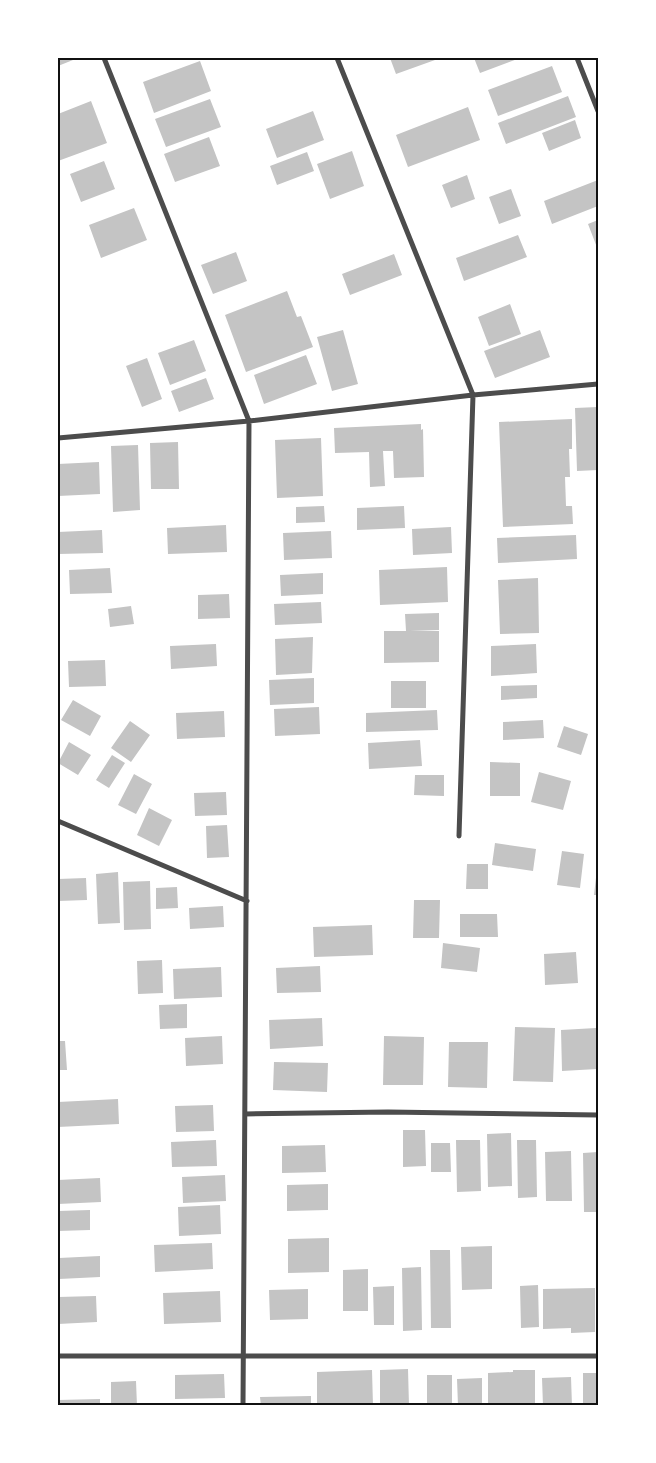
<svg xmlns="http://www.w3.org/2000/svg" width="656" height="1463" font-family="'Nunito Sans',sans-serif">
	<style>
		.building { fill: #c4c4c4 }
		.lines { fill: none; stroke-linecap: round; stroke-linejoin: round }
		.minor { stroke: #4c4c4c; stroke-width: 5 }
		.neatline { fill: none; stroke: #111; stroke-width: 2 }
	</style>
	<rect width="100%" height="100%" fill="#fff"/>
	<path class="building" d="M58 58H78L58 66Z
		M390 58H434L435 60 396 74Z
		M474 58H520L480 73Z
		M200 61 211 91 154 113 143 82Z
		M552 66 562 92 498 116 488 90Z
		M568 96 576 117 506 144 498 123Z
		M210 99 221 127 166 147 155 119Z
		M91 101 107 143 58 161V114Z
		M468 107 480 140 408 167 396 135Z
		M313 111 324 140 277 158 266 129Z
		M575 120 581 138 549 151 542 133Z
		M209 137 220 166 175 182 164 154Z
		M352 151 364 186 330 199 317 164Z
		M307 152 314 171 277 185 270 166Z
		M104 161 115 189 81 202 70 174Z
		M467 175 475 199 451 208 442 185Z
		M598 180V206L552 224 544 201Z
		M511 189 521 216 499 224 489 197Z
		M134 208 147 240 101 258 89 225Z
		M598 220V250L588 224Z
		M518 235 527 257 464 281 456 258Z
		M236 252 247 281 213 294 201 265Z
		M394 254 402 275 350 295 342 274Z
		M287 291 297 317 301 316 313 347 246 372 225 315Z
		M510 304 521 334 489 346 478 317Z
		M343 330 358 384 332 391 317 337Z
		M540 330 550 357 495 378 484 351Z
		M194 340 206 371 170 385 158 353Z
		M306 355 317 384 264 404 254 375Z
		M147 358 162 399 142 407 126 366Z
		M206 378 214 399 179 412 171 391Z
		M598 407V470L577 471 575 408Z
		M572 419V449H569L570 477H565L566 506H572L573 524 503 527 499 422Z
		M421 424V430L423 429 424 477 394 478 393 451H383L385 486 370 487 369 452 335 453 334 428Z
		M321 438 323 496 277 498 275 440Z
		M178 442 179 489H151L150 443Z
		M138 445 140 510 113 512 111 446Z
		M99 462 100 494 58 496V464Z
		M324 506 325 522 296 523V507Z
		M404 506 405 528 357 530V508Z
		M226 525 227 552 168 554 167 528Z
		M451 527 452 553 413 555 412 529Z
		M102 530 103 553 58 554V532Z
		M331 531 332 558 284 560 283 533Z
		M576 535 577 559 498 563 497 538Z
		M447 567 448 602 380 605 379 570Z
		M110 568 112 593 70 594 69 570Z
		M323 573V594L281 596 280 575Z
		M538 578 539 633 500 634 498 580Z
		M229 594 230 618 198 619V595Z
		M321 602 322 623 275 625 274 604Z
		M131 606 134 624 110 627 108 609Z
		M439 613V630L410 631H439V662L384 663V631H406L405 614Z
		M313 637 312 673 276 675 275 639Z
		M216 644 217 666 171 669 170 646Z
		M536 644 537 673 491 676V646Z
		M105 660 106 686 69 687 68 661Z
		M314 678V703L270 705 269 680Z
		M391 681H426V708H391Z
		M537 685V698L501 700V686Z
		M73 700 101 716 90 736 61 720Z
		M319 707 320 734 275 736 274 709Z
		M437 710 438 730 366 732V713Z
		M224 711 225 737 177 739 176 713Z
		M543 720 544 738 503 740V722Z
		M130 721 150 735 131 762 111 748Z
		M564 726 588 734 581 755 557 747Z
		M420 740 422 766 369 769 368 743Z
		M69 742 91 755 78 775 58 763Z
		M112 755 125 763 109 788 96 780Z
		M490 762 520 763V796H490Z
		M539 772 571 781 563 810 531 802Z
		M134 774 152 784 136 814 118 805Z
		M415 775H444V796L414 795Z
		M226 792 227 815 195 816 194 793Z
		M149 808 172 820 159 846 137 835Z
		M227 825 229 857 207 858 206 826Z
		M495 843 536 849 533 871 492 865Z
		M562 851 584 854 580 888 557 885Z
		M467 864H488V889H466Z
		M597 869H598V895H594Z
		M118 872 120 923 98 924 96 874Z
		M86 878 87 900 58 901V879Z
		M150 881 151 929 124 930 123 882Z
		M177 887 178 908 156 909V888Z
		M414 900H440L439 938H413Z
		M223 906 224 927 190 929 189 908Z
		M460 914H497L498 937H460Z
		M372 925 373 955 314 957 313 927Z
		M443 943 480 948 477 972 441 968Z
		M576 952 578 983 545 985 544 954Z
		M162 960 163 993 138 994 137 961Z
		M320 966 321 992 277 993 276 968Z
		M221 967 222 997 174 999 173 969Z
		M187 1004V1028L160 1029 159 1005Z
		M322 1018 323 1046 270 1049 269 1020Z
		M515 1027 555 1028 553 1082 513 1081Z
		M596 1028 597 1069 562 1071 561 1030Z
		M222 1036 223 1064 186 1066 185 1038Z
		M384 1036 424 1037 423 1085H383Z
		M58 1041H65L67 1070H58Z
		M449 1042H488L487 1088 448 1087Z
		M274 1062 328 1063 327 1092 273 1090Z
		M118 1099 119 1124 58 1127V1102Z
		M213 1105 214 1131 176 1132 175 1106Z
		M403 1130H425L426 1166 403 1167Z
		M511 1133 512 1186 488 1187 487 1134Z
		M216 1140 217 1166 172 1167 171 1142Z
		M456 1140H480L481 1191 457 1192Z
		M517 1140H536L537 1197 518 1198Z
		M431 1143H450L451 1172H431Z
		M325 1145 326 1172 282 1173V1146Z
		M571 1151 572 1201H546L545 1152Z
		M598 1152V1212H584L583 1153Z
		M225 1175 226 1201 183 1203 182 1177Z
		M100 1178 101 1202 58 1204V1180Z
		M328 1184V1210L287 1211V1185Z
		M220 1205 221 1234 179 1236 178 1207Z
		M90 1210V1230L58 1231V1211Z
		M329 1238V1272L288 1273V1239Z
		M212 1243 213 1269 155 1272 154 1245Z
		M492 1246V1289L462 1290 461 1247Z
		M430 1250H450L451 1328H431Z
		M100 1256V1277L59 1279V1258Z
		M421 1267 422 1330 403 1331 402 1268Z
		M368 1269V1311H343V1270Z
		M538 1285 539 1327 521 1328 520 1286Z
		M394 1286V1325H374L373 1287Z
		M595 1288V1332L571 1333V1328L543 1329V1289Z
		M308 1289V1319L270 1320 269 1290Z
		M220 1291 221 1322 164 1324 163 1293Z
		M96 1296 97 1322 58 1324V1297Z
		M408 1369 409 1406H380V1370Z
		M372 1370 373 1406H317V1372Z
		M513 1370H535V1406H488V1373L513 1372Z
		M583 1373H598V1406H583Z
		M224 1374 225 1398 175 1399V1375Z
		M427 1375H452V1406H427Z
		M571 1377 572 1406H543L542 1378Z
		M482 1378V1406H458L457 1379Z
		M136 1381 137 1406H111V1382Z
		M311 1396V1406H261L260 1397Z
		M100 1399V1406H58V1400Z"/>
	<g class="lines">
		<path class="minor" d="M104 58 249 421 243 1406
			M337 58 473 395 459 836
			M577 58 598 111
			M58 438 249 421 473 395 598 384
			M58 821 247 901
			M245 1114 388 1112 598 1115
			M58 1356H598"/>
	</g>
	<rect width="656" height="1463" fill="none" stroke="#ffffff" stroke-width="118"/>
	<rect x="59" y="59" width="538" height="1345" class="neatline"/>
</svg>
